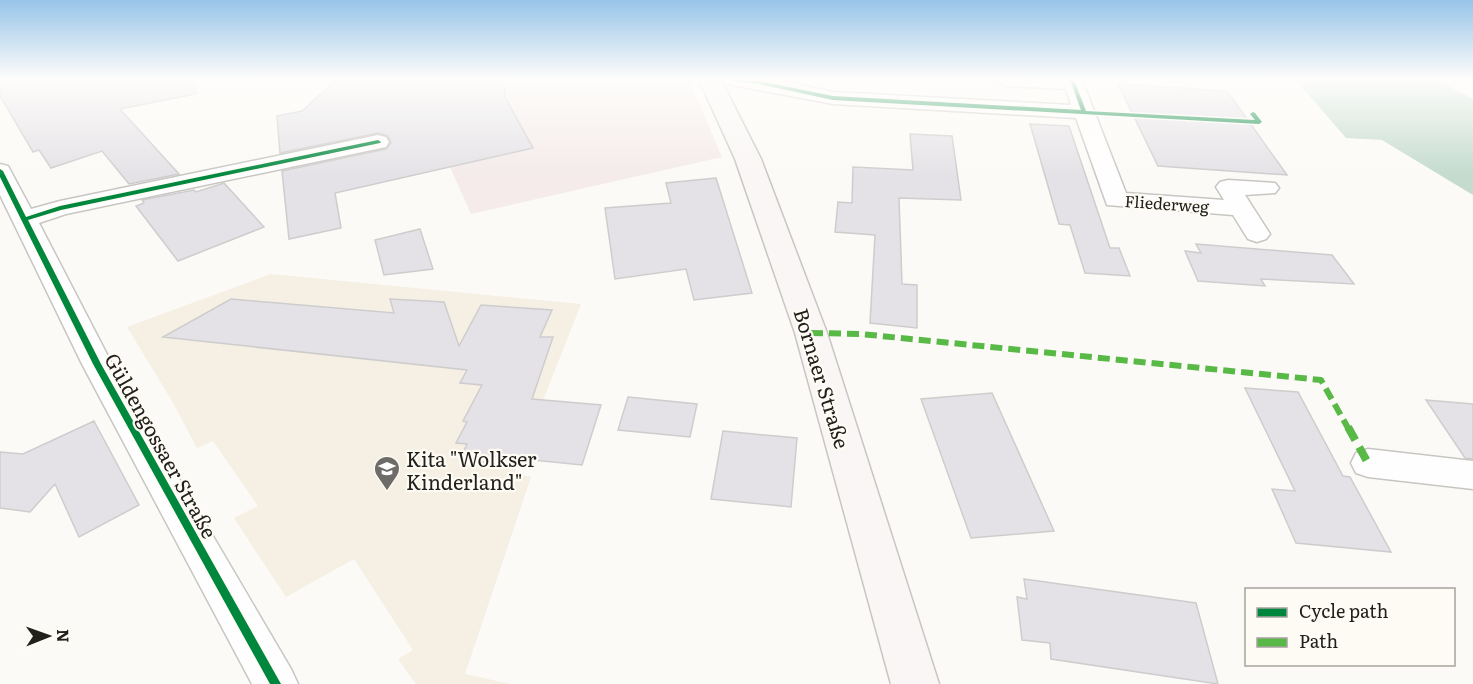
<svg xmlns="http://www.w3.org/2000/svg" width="1473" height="684" font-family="Literata,serif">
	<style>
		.commercial { fill: #f4ebea }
		.built { fill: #f5efe4 }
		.forest { fill: #c4dbce }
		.building { fill: #e4e2e6; stroke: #cecdcd; stroke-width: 1.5 }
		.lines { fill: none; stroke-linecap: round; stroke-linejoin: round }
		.street-casing { stroke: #c8c6c2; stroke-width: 3 }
		.secondary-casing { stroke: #c8c6c2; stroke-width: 3 }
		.street { fill: #fffefe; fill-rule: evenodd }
		.secondary { fill: #f9f6f5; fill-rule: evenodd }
		.quiet-far1 { stroke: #58b947; stroke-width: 6; stroke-dasharray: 12 6; stroke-linecap: butt }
		.quiet { stroke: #58b947; stroke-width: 8; stroke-dasharray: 15 8; stroke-linecap: butt }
		.cycleway-casing { stroke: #fefbf4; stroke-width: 3 }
		.cycleway { fill: #00873e; fill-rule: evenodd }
		.labels { text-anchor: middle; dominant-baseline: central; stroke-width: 4.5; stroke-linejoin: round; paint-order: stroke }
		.far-street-label { font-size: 16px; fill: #22201c; stroke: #fefbf4 }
		.street-label { font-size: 20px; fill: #22201c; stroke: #fefbf4 }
		.poi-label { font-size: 20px; fill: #22201c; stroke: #fefbf4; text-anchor: start }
	</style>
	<rect width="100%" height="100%" fill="#fcfaf6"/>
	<path class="commercial" d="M411 80H689L722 157 471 214Z"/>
	<path class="built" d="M271 274 581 304 514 474 531 477 465 674 510 684H416L398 659 413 650 354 559 286 597 234 518 258 506 213 441 197 448 172 401 127 327Z"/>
	<path class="forest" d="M1296 80H1437L1473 99V195L1382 140 1346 138Z"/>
	<path class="building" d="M0 80H195L196 94 120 109 179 174 129 184 102 151 51 168 39 150 33 152 0 96Z
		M336 80H504L505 97 533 148 335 193 341 228 289 239 282 171 386 149 391 143 388 136 378 133 280 153 277 116 302 111Z
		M1118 84 1227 91 1287 175 1158 166Z
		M1030 124 1069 126 1110 248H1119L1130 276 1085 273 1070 225 1059 224Z
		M910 134 952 136 961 200 899 198 902 284 917 285V328L870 323 875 235 835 232 838 202 852 203 853 167 913 170Z
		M716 178 752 293 694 300 686 269 615 279 605 208 671 203 666 183Z
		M224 183 264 227 178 261 136 206 144 203 142 200 194 190 196 192Z
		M420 229 433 269 384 275 375 240Z
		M1196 244 1332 255 1354 284 1261 279 1265 286 1198 281 1185 251 1201 253Z
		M231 299 394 313 390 299 444 302 459 346 481 305 552 310 540 337H553L532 399 601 405 582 465 492 456 489 463 460 460 467 444 456 443 467 422 463 421 482 385 460 383 467 370 163 337Z
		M1245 388 1298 392 1343 476 1350 477 1391 552 1296 543 1272 489 1295 491Z
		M992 393 1054 531 971 538 921 399Z
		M628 397 697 404 690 437 618 430Z
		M1426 400 1473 404V459L1465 458Z
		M94 421 139 505 79 537 55 484 30 512 0 508V452L23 454Z
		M723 431 797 438 791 507 711 499Z
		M1024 579 1196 603 1218 684 1051 659 1050 643 1022 640 1017 597 1027 599Z"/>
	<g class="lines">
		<defs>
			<path id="street" d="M724 80H777L833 92 1071 105 1066 89 1006 86 999 84 996 80H1082L1126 193 1224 200 1216 187 1220 182 1228 180 1275 183 1279 188 1275 193 1245 195 1270 234 1266 239 1257 242 1248 239 1233 215 1107 205 1076 118 833 104 727 84Z
				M378 135 386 137 389 142 386 147 66 214 39 223 112 364 291 669 298 684H252L82 364 0 195V164L8 166 31 209 60 201Z
				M1368 449 1473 461V489L1368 477 1356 473 1351 463 1356 453Z"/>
			<path id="secondary" d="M699 80H721L761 159 827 333 939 684H891L795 333 735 159Z"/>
		</defs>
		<use href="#street" class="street-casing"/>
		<use href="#secondary" class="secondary-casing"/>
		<use href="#street" class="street"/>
		<use href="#secondary" class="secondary"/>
		<path class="quiet-far1" d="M811 333 861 334 1321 380 1348 428"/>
		<path class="quiet" d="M1348 427 1368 463"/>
		<defs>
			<path id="cycleway" d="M732 80 759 81 833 96 1081 110 1070 80H1074L1086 111 1255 120 1250 114 1253 112 1255 113 1262 122 1259 124 833 100 759 84 734 81Z
				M378 140 381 142 380 143 61 210 28 220 101 364 281 684H270L93 364 0 177V169L3 171 26 217 60 206Z"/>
		</defs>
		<use href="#cycleway" class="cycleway-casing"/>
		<use href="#cycleway" class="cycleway"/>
	</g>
	<linearGradient id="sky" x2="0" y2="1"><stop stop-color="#97c4e8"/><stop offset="0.45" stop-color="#fefdfb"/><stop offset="1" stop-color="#fefdfb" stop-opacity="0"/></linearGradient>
	<rect width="1473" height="176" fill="url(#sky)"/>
	<defs>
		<symbol id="school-pin" viewBox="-11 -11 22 30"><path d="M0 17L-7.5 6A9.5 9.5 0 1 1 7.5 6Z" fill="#6e6c68" stroke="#fefbf4"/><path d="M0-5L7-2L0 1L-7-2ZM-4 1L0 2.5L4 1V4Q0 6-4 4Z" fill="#fff"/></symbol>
	</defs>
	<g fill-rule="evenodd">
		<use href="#school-pin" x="372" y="454" width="30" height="40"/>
	</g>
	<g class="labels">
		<g class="far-street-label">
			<text transform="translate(1167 203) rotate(4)">Fliederweg</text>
		</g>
		<g class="street-label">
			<text transform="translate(823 378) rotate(73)">Bornaer Straße</text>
			<text transform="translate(162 445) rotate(61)">Güldengossaer Straße</text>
		</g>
		<g class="poi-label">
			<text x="406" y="458">Kita "Wolkser<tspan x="406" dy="23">Kinderland"</tspan></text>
		</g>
	</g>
	<rect x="1245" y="588" width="210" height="78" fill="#fefbf4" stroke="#a6a39e" stroke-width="1.5"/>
	<rect x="1257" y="608" width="30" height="9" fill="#00873e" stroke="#a6a39e" stroke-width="1.5"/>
	<text x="1299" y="618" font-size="18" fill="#22201c">Cycle path</text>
	<rect x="1257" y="638" width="30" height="9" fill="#58b947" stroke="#a6a39e" stroke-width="1.5"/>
	<text x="1299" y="648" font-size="18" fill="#22201c">Path</text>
	<g transform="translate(48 636) rotate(89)" stroke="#fefbf4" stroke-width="4.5" paint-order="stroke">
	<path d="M0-4.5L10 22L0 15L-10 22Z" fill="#22201c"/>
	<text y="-9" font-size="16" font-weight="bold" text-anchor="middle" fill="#22201c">N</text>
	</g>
</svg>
